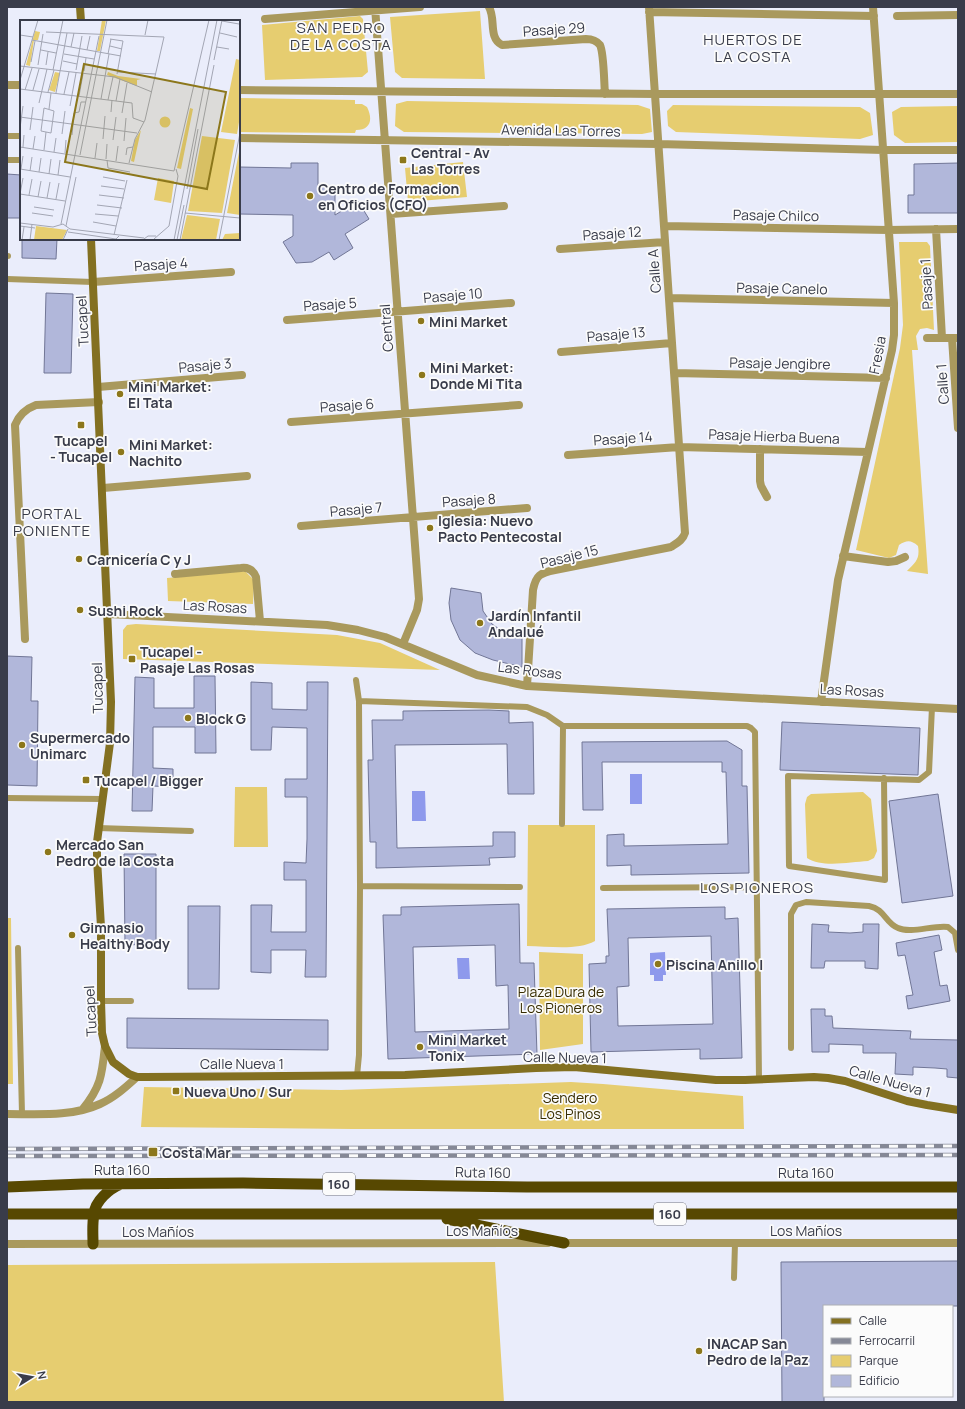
<svg xmlns="http://www.w3.org/2000/svg" width="965" height="1409" font-family="Manrope,sans-serif">
	<style>
		.green { fill: #e6cd70 }
		.water { fill: #8e99ec }
		.building { fill: #b1b7da; stroke: #717696; fill-rule: evenodd }
		.lines { fill: none; stroke-linecap: round; stroke-linejoin: round }
		.service { stroke: #a9995d; stroke-width: 6 }
		.minor { stroke: #a9995d; stroke-width: 8 }
		.tertiary { stroke: #a9995d; stroke-width: 8 }
		.secondary { stroke: #837021; stroke-width: 8 }
		.trunk { stroke: #574801; stroke-width: 11 }
		.rail-casing { stroke: #858896; stroke-width: 4.5 }
		.rail { stroke: #fbfbfb; stroke-width: 3; stroke-dasharray: 9; stroke-linecap: butt }
		.poi-dot { fill: #8c771b; stroke: #fbfbfb; stroke-width: 1.5 }
		.labels { text-anchor: middle; dominant-baseline: central; stroke-width: 3.5; stroke-linejoin: round; paint-order: stroke }
		.shield { fill: #fbfbfb; stroke: #73757f; stroke-width: 1 }
		.shield-label { font-size: 13px; font-weight: bold; fill: #393c4a }
		.street-label { font-size: 14px; fill: #393c4a; stroke: #fbfbfb }
		.poi-label { font-size: 14px; font-weight: bold; fill: #393c4a; stroke: #fbfbfb; text-anchor: start }
		.park-label { font-size: 14px; fill: #372c01; stroke: #fbfbfb }
		.neighbourhood-label { font-size: 15px; letter-spacing: 1px; fill: #393c4a; stroke: #fbfbfb }
		.inset-road { fill: none; stroke: #a3a6b4; stroke-width: 1 }
		.view { fill: #8c771b; fill-opacity: 0.15; stroke: #8c771b; stroke-width: 2 }
		.inset-edge { fill: none; stroke: #393c4a; stroke-width: 2 }
	</style>
	<rect width="100%" height="100%" fill="#eaedfb"/>
	<path class="green" d="M480 11 485 79 402 78 395 72 390 17Z
		M360 16 363 19 368 72 362 77 265 80 262 25Z
		M239 98 355 100V104H362L367 107C373 119 371 130 356 130L355 133 239 132Z
		M407 101 638 105 650 109 652 132 642 134 404 132 395 126 396 104Z
		M673 105 860 107 870 113 873 135 860 139 676 132 668 126 667 111Z
		M958 106V142L905 143 894 135 892 112 901 107Z
		M463 162 467 197 408 202 405 168Z
		M899 242H927L930 246 934 330 927 328 920 329 916 336 918 350H912L928 574 907 571C916 562 920 559 918 546 911 540 907 540 899 545L896 555 889 558 856 550 900 348 903 325Z
		M245 571 254 580 253 604 168 601 167 578Z
		M136 624 337 635 380 643 440 670 123 659V630L127 625Z
		M235 787H267L268 847H234Z
		M863 792 871 799 877 851 874 858 868 861C850 862 822 868 807 858L805 804 807 797 811 794Z
		M528 825H595V941C577 951 548 946 527 946Z
		M7 918H11L13 1084H7Z
		M539 952 583 954V1044L540 1050Z
		M571 1082 603 1084 743 1096 744 1129H353L141 1127 144 1087 341 1090Z
		M495 1262 504 1402H7V1265Z"/>
	<path class="water" d="M630 774H642V804H630Z
		M412 791H425L426 821H412Z
		M665 952 666 975H663V981H654V975H650V953Z
		M457 958H469L470 979H458Z"/>
	<path class="building" d="M291 163H318V186L335 187V215L358 201 369 219 345 234 353 248 334 260 329 252 312 262 296 263 283 242 293 236V215L239 214V167L291 168Z
		M958 163V213H908V195H914V164Z
		M7 174 21 175V218H7Z
		M22 239H57L56 259 22 258Z
		M46 293 73 294 71 373H44Z
		M451 588 481 593 483 611 492 624 505 633 522 636V667L493 660 475 653 460 640 451 620 449 603Z
		M7 656 32 657 31 701H38L37 786 7 785Z
		M194 676H215L216 753H195V727H153V768L173 769V787L153 786 152 811H132L135 677 154 678V708H194Z
		M251 682 272 683V709L307 710V682H328L326 977H305L306 950H271V973L251 972V905H272L271 932H306V880H284V862L306 863 307 839V797H285V779H307V728L272 727 271 750H251Z
		M489 710 509 711V723L533 722 534 794H508L507 744 395 745 397 848 493 846V832H515V857L489 858 490 865 376 868V842H370L368 760H373L372 720H403V711Z
		M782 722 920 728 918 775 780 770Z
		M727 741 742 750V786H747L749 873 631 875V865L607 866V835L624 834V846L728 844 726 772H722V762H602L603 810H583L582 742Z
		M938 794 953 896 902 903 889 801Z
		M124 854H156V944L125 945Z
		M519 904 520 963H534L537 1054 388 1059 383 915H401V907ZM495 945 496 986 508 985 509 1029 415 1032 413 947Z
		M188 906H220L219 989H188Z
		M725 907V919L738 918 742 1058 700 1059V1049L591 1052 589 964 606 963V956H609L607 909ZM711 936 713 1024 618 1026 617 987 629 986 628 938Z
		M812 924 829 925 828 932 850 933 863 932V924H879L878 969 865 968V961H825L824 968H811Z
		M939 935 942 950 934 952 940 986 947 985 950 1001 908 1009 906 996 913 995 905 955 898 956 896 943Z
		M811 1009H825V1016H832L833 1028 911 1031 910 1039 958 1040V1078L947 1077V1069L935 1068 913 1067V1075L895 1074 896 1053H863V1045L829 1044V1052H812Z
		M127 1018 328 1020V1050L127 1048Z
		M958 1261V1306H824V1402H782L781 1262Z"/>
	<g class="lines">
		<path class="service" d="M7 136H21
			M7 160H21
			M7 256H8
			M7 279 93 282
			M356 680 359 701 360 886 359 1055 357 1076
			M359 701 527 707 547 715 563 726 562 824
			M563 726H747L751 728 755 732 759 1079
			M884 778 885 880 789 866 788 776 919 780 929 772 932 707
			M7 798 102 799
			M98 828 191 831
			M360 886 520 887
			M603 888 757 887
			M18 948 22 1114
			M101 1001H131
			M791 1048V914L796 905 806 902 869 906C885 909 885 923 898 928 911 934 933 925 948 927L955 933 958 950
			M734 1278 735 1243"/>
		<path class="minor" d="M375 7 419 599 417 610 403 644
			M489 7C496 19 488 38 502 45L586 39C591 39 596 40 600 45 604 53 604 83 605 94
			M649 12 874 16
			M897 16 958 15
			M265 19 420 7
			M7 85H21
			M239 90 655 94H958
			M239 138 658 144 883 150H958
			M391 214 504 206
			M664 226 888 230 958 229
			M936 229 942 338
			M560 249 665 242
			M93 282 231 272
			M669 298 894 303
			M287 320 511 303
			M927 338H958
			M952 338 958 428
			M561 352 672 343
			M674 373 886 378
			M98 387 242 375
			M291 422 519 405
			M760 449V481L761 486 767 497
			M568 455 679 447 868 452
			M103 488 247 476
			M301 526 527 508
			M843 556 888 562 896 561 905 557
			M175 574 241 568C248 567 253 570 256 577L260 621
			M108 614 327 625 358 630 385 637 477 675 527 686 958 709
			M25 639 15 425C19 415 25 409 36 405L99 402
			M527 686 533 590C536 575 540 573 555 570L671 547C677 543 683 540 685 533L649 7
			M821 702 838 580 892 350 894 335V303L873 7
			M560 1243H958
			M7 1244 548 1243"/>
		<path class="tertiary" d="M82 1110C101 1087 102 1075 105 1046
			M7 1114C37 1114 72 1117 100 1104 114 1098 126 1087 137 1077"/>
		<path class="secondary" d="M80 7 81 21
			M91 239 111 702 110 743 97 842V859L101 927V1001L102 1033 105 1046 113 1062 129 1074 137 1077H145L405 1075 536 1068 574 1067 716 1080H745L814 1077 828 1078 845 1081 907 1101 927 1105 958 1110"/>
		<path class="trunk" d="M7 1187 83 1184 243 1183 527 1187H958
			M7 1214H958
			M447 1219 564 1243
			M93 1244C93 1234 92 1224 94 1214 95 1201 109 1189 121 1184"/>
		<defs>
			<path id="rail" d="M7 1149 958 1146
				M7 1156 958 1155"/>
		</defs>
		<use href="#rail" class="rail-casing"/>
		<use href="#rail" class="rail"/>
	</g>
	<g class="poi-dot">
		<rect x="399" y="156" width="8" height="8" rx="2"/>
		<circle cx="310" cy="196" r="4"/>
		<circle cx="421" cy="321" r="4"/>
		<circle cx="422" cy="375" r="4"/>
		<circle cx="120" cy="394" r="4"/>
		<rect x="77" y="421" width="8" height="8" rx="2"/>
		<circle cx="121" cy="452" r="4"/>
		<circle cx="430" cy="528" r="4"/>
		<circle cx="79" cy="559" r="4"/>
		<circle cx="80" cy="610" r="4"/>
		<circle cx="480" cy="623" r="4"/>
		<rect x="128" y="655" width="8" height="8" rx="2"/>
		<circle cx="188" cy="718" r="4"/>
		<circle cx="22" cy="745" r="4"/>
		<rect x="82" y="776" width="8" height="8" rx="2"/>
		<circle cx="48" cy="852" r="4"/>
		<circle cx="72" cy="935" r="4"/>
		<circle cx="658" cy="964" r="4"/>
		<circle cx="420" cy="1047" r="4"/>
		<rect x="172" y="1087" width="8" height="8" rx="2"/>
		<rect x="148" y="1147" width="10" height="10" rx="2"/>
		<circle cx="699" cy="1351" r="4"/>
	</g>
	<g class="labels">
		<g class="shield">
			<rect x="323" y="1173" width="32" height="22" rx="3"/>
			<rect x="654" y="1203" width="32" height="22" rx="3"/>
		</g>
		<g class="shield-label">
			<text x="339" y="1184">160</text>
			<text x="670" y="1214">160</text>
		</g>
		<g class="street-label">
			<text transform="translate(554 29) rotate(-4)">Pasaje 29</text>
			<text transform="translate(561 130) rotate(1)">Avenida Las Torres</text>
			<text transform="translate(776 215) rotate(1)">Pasaje Chilco</text>
			<text transform="translate(612 233) rotate(-4)">Pasaje 12</text>
			<text transform="translate(161 264) rotate(-4)">Pasaje 4</text>
			<text transform="translate(654 271) rotate(-94)">Calle A</text>
			<text transform="translate(926 284) rotate(-93)">Pasaje 1</text>
			<text transform="translate(782 288) rotate(1)">Pasaje Canelo</text>
			<text transform="translate(453 295) rotate(-5)">Pasaje 10</text>
			<text transform="translate(330 304) rotate(-4)">Pasaje 5</text>
			<text transform="translate(82 321) rotate(-93)">Tucapel</text>
			<text transform="translate(386 328) rotate(-94)">Central</text>
			<text transform="translate(616 334) rotate(-5)">Pasaje 13</text>
			<text transform="translate(877 355) rotate(-79)">Fresia</text>
			<text transform="translate(780 363) rotate(1)">Pasaje Jengibre</text>
			<text transform="translate(205 365) rotate(-5)">Pasaje 3</text>
			<text transform="translate(942 384) rotate(-94)">Calle 1</text>
			<text transform="translate(347 405) rotate(-4)">Pasaje 6</text>
			<text transform="translate(774 436) rotate(2)">Pasaje Hierba Buena</text>
			<text transform="translate(623 438) rotate(-4)">Pasaje 14</text>
			<text transform="translate(469 500) rotate(-4)">Pasaje 8</text>
			<text transform="translate(356 509) rotate(-5)">Pasaje 7</text>
			<text transform="translate(569 556) rotate(-14)">Pasaje 15</text>
			<text transform="translate(215 606) rotate(3)">Las Rosas</text>
			<text transform="translate(530 670) rotate(7)">Las Rosas</text>
			<text transform="translate(97 688) rotate(-91)">Tucapel</text>
			<text transform="translate(852 690) rotate(3)">Las Rosas</text>
			<text transform="translate(90 1011) rotate(-93)">Tucapel</text>
			<text transform="translate(565 1057) rotate(1)">Calle Nueva 1</text>
			<text x="242" y="1063">Calle Nueva 1</text>
			<text transform="translate(890 1081) rotate(16)">Calle Nueva 1</text>
			<text x="122" y="1169">Ruta 160</text>
			<text transform="translate(483 1172) rotate(1)">Ruta 160</text>
			<text x="806" y="1172">Ruta 160</text>
			<text x="482" y="1230">Los Mañíos</text>
			<text x="806" y="1230">Los Mañíos</text>
			<text x="158" y="1231">Los Mañíos</text>
		</g>
		<g class="poi-label">
			<text x="411" y="152">Central - Av<tspan x="411" dy="16">Las Torres</tspan></text>
			<text x="318" y="188">Centro de Formacion<tspan x="318" dy="16">en Oficios (CFO)</tspan></text>
			<text x="429" y="321">Mini Market</text>
			<text x="430" y="367">Mini Market:<tspan x="430" dy="16">Donde Mi Tita</tspan></text>
			<text x="128" y="386">Mini Market:<tspan x="128" dy="16">El Tata</tspan></text>
			<text x="81" y="440" text-anchor="middle">Tucapel<tspan x="81" dy="16">- Tucapel</tspan></text>
			<text x="129" y="444">Mini Market:<tspan x="129" dy="16">Nachito</tspan></text>
			<text x="438" y="520">Iglesia: Nuevo<tspan x="438" dy="16">Pacto Pentecostal</tspan></text>
			<text x="87" y="559">Carnicería C y J</text>
			<text x="88" y="610">Sushi Rock</text>
			<text x="488" y="615">Jardín Infantil<tspan x="488" dy="16">Andalué</tspan></text>
			<text x="140" y="651">Tucapel -<tspan x="140" dy="16">Pasaje Las Rosas</tspan></text>
			<text x="196" y="718">Block G</text>
			<text x="30" y="737">Supermercado<tspan x="30" dy="16">Unimarc</tspan></text>
			<text x="94" y="780">Tucapel / Bigger</text>
			<text x="56" y="844">Mercado San<tspan x="56" dy="16">Pedro de la Costa</tspan></text>
			<text x="80" y="927">Gimnasio<tspan x="80" dy="16">Healthy Body</tspan></text>
			<text x="666" y="964">Piscina Anillo I</text>
			<text x="428" y="1039">Mini Market<tspan x="428" dy="16">Tonix</tspan></text>
			<text x="184" y="1091">Nueva Uno / Sur</text>
			<text x="162" y="1152">Costa Mar</text>
			<text x="707" y="1343">INACAP San<tspan x="707" dy="16">Pedro de la Paz</tspan></text>
		</g>
		<g class="park-label">
			<text x="561" y="991">Plaza Dura de<tspan x="561" dy="16">Los Pioneros</tspan></text>
			<text x="570" y="1097">Sendero<tspan x="570" dy="16">Los Pinos</tspan></text>
		</g>
		<g class="neighbourhood-label">
			<text x="341" y="27">SAN PEDRO<tspan x="341" dy="17">DE LA COSTA</tspan></text>
			<text x="753" y="39">HUERTOS DE<tspan x="753" dy="17">LA COSTA</tspan></text>
			<text x="52" y="513">PORTAL<tspan x="52" dy="17">PONIENTE</tspan></text>
			<text x="757" y="887">LOS PIONEROS</text>
		</g>
	</g>
	<g transform="translate(20 20)">
		<rect width="220" height="220" fill="#eaedfb"/>
		<path d="M82 0H86L80 31H77ZM15 11 20 12 18 20H14L10 46 6 45ZM216 39 220 40V96L217 114 201 112ZM35 52 40 53 35 72 29 70ZM88 52 98 56 121 59 117 60V66L87 55ZM170 88 173 89 161 149 157 148ZM139.5 102a5.5 5.5 0 1 1 11 0a5.5 5.5 0 1 1-11 0ZM121 110 114 142 111 141 115 120ZM182 116 215 120 202 193 168 191ZM220 127V195L207 193ZM138 158 154 161 151 183 134 180ZM167 195 200 199 196 220H161ZM16 206 47 210 42 220H14ZM220 213V220H202L205 214Z" fill="#e6cd70"/>
		<path class="inset-road" d="M202 1 219 4M26 12 144 17 125 100 115 119 109 143M200 13 217 17M0 15 13 17M125 15 128 0M90 19 103 21 97 54M12 20 101 36M90 26 102 29M51 27 54 13M197 27 209 29M21 30 36 33M67 30 70 16M44 34 74 39M88 34 91 19M194 40 202 0M43 41 57 44M11 42 15 21M18 45 23 14M26 45 28 32M0 46 95 57 132 72M33 50 43 0M56 50 62 16M64 51 66 38M98 52 136 54M0 60 18 0M0 69 112 83 113 98 124 102M5 70 12 48M13 70 19 49M28 72 34 50M36 73 47 13M44 74 49 52M59 76 63 54M81 79 89 34M88 80 93 57M96 81 100 59M19 83 27 49M50 86 56 53M24 88 34 91 31 113 21 111ZM29 89 31 73M91 92 92 80M102 93 107 63M0 97 117 113M0 108 3 86M10 110 13 87M42 114 45 91M52 115 54 93 59 92 61 82H66M83 119 85 96M93 120 96 97M104 121 106 98M0 127 154 151 189 0M3 127 4 115M13 129 15 116M24 130 26 112M34 132 36 118M45 133 46 120M60 135 87 0M106 135 107 128 113 127M75 138 77 123M86 139 87 124M87 140 88 148 110 152M96 141 98 126M0 149 50 157M1 149 3 136M10 151 12 137M19 152 21 138M29 154 31 139M38 155 40 140M83 157 105 161M81 166 104 169M167 169 178 109M0 174 45 181M0 174 3 158M9 175 12 159M79 175 104 178M18 177 21 161M27 178 30 162M36 179 39 163M77 185 102 188M14 187 34 190M12 193 33 196M165 193 220 198M75 194 98 196M73 202 96 206M0 203 33 207 43 204 50 209 124 218M41 204 79 16M0 206 15 208M46 206 56 157M48 212 96 219 99 216M94 215 107 160M124 219 128 216H136M134 219 149 206 158 156 156 149M2 220 4 207M10 220 12 204M43 220 48 209M154 220 197 0M157 220 164 185M160 220 194 45M199 220 220 113"/>
		<path class="view" d="M64 44 206 72 187 169 45 142Z"/>
		<rect width="220" height="220" class="inset-edge"/>
	</g>
	<rect width="965" height="1409" fill="none" stroke="#393c4a" stroke-width="16"/>
	<rect x="823" y="1305" width="130" height="92" fill="#fbfbfb" stroke="#adafb4"/>
	<rect x="831" y="1318" width="20" height="6" fill="#837021" stroke="#adafb4"/>
	<text x="859" y="1325" font-size="12" fill="#393c4a">Calle</text>
	<rect x="831" y="1338" width="20" height="6" fill="#858896" stroke="#adafb4"/>
	<text x="859" y="1345" font-size="12" fill="#393c4a">Ferrocarril</text>
	<rect x="831" y="1355" width="20" height="12" fill="#e6cd70" stroke="#adafb4"/>
	<text x="859" y="1365" font-size="12" fill="#393c4a">Parque</text>
	<rect x="831" y="1375" width="20" height="12" fill="#b1b7da" stroke="#adafb4"/>
	<text x="859" y="1385" font-size="12" fill="#393c4a">Edificio</text>
	<g transform="translate(32 1377) rotate(79)" stroke="#fbfbfb" stroke-width="3" paint-order="stroke">
	<path d="M0-3L7 15L0 10L-7 15Z" fill="#393c4a"/>
	<text y="-6" font-size="11" font-weight="bold" text-anchor="middle" fill="#393c4a">N</text>
	</g>
</svg>
